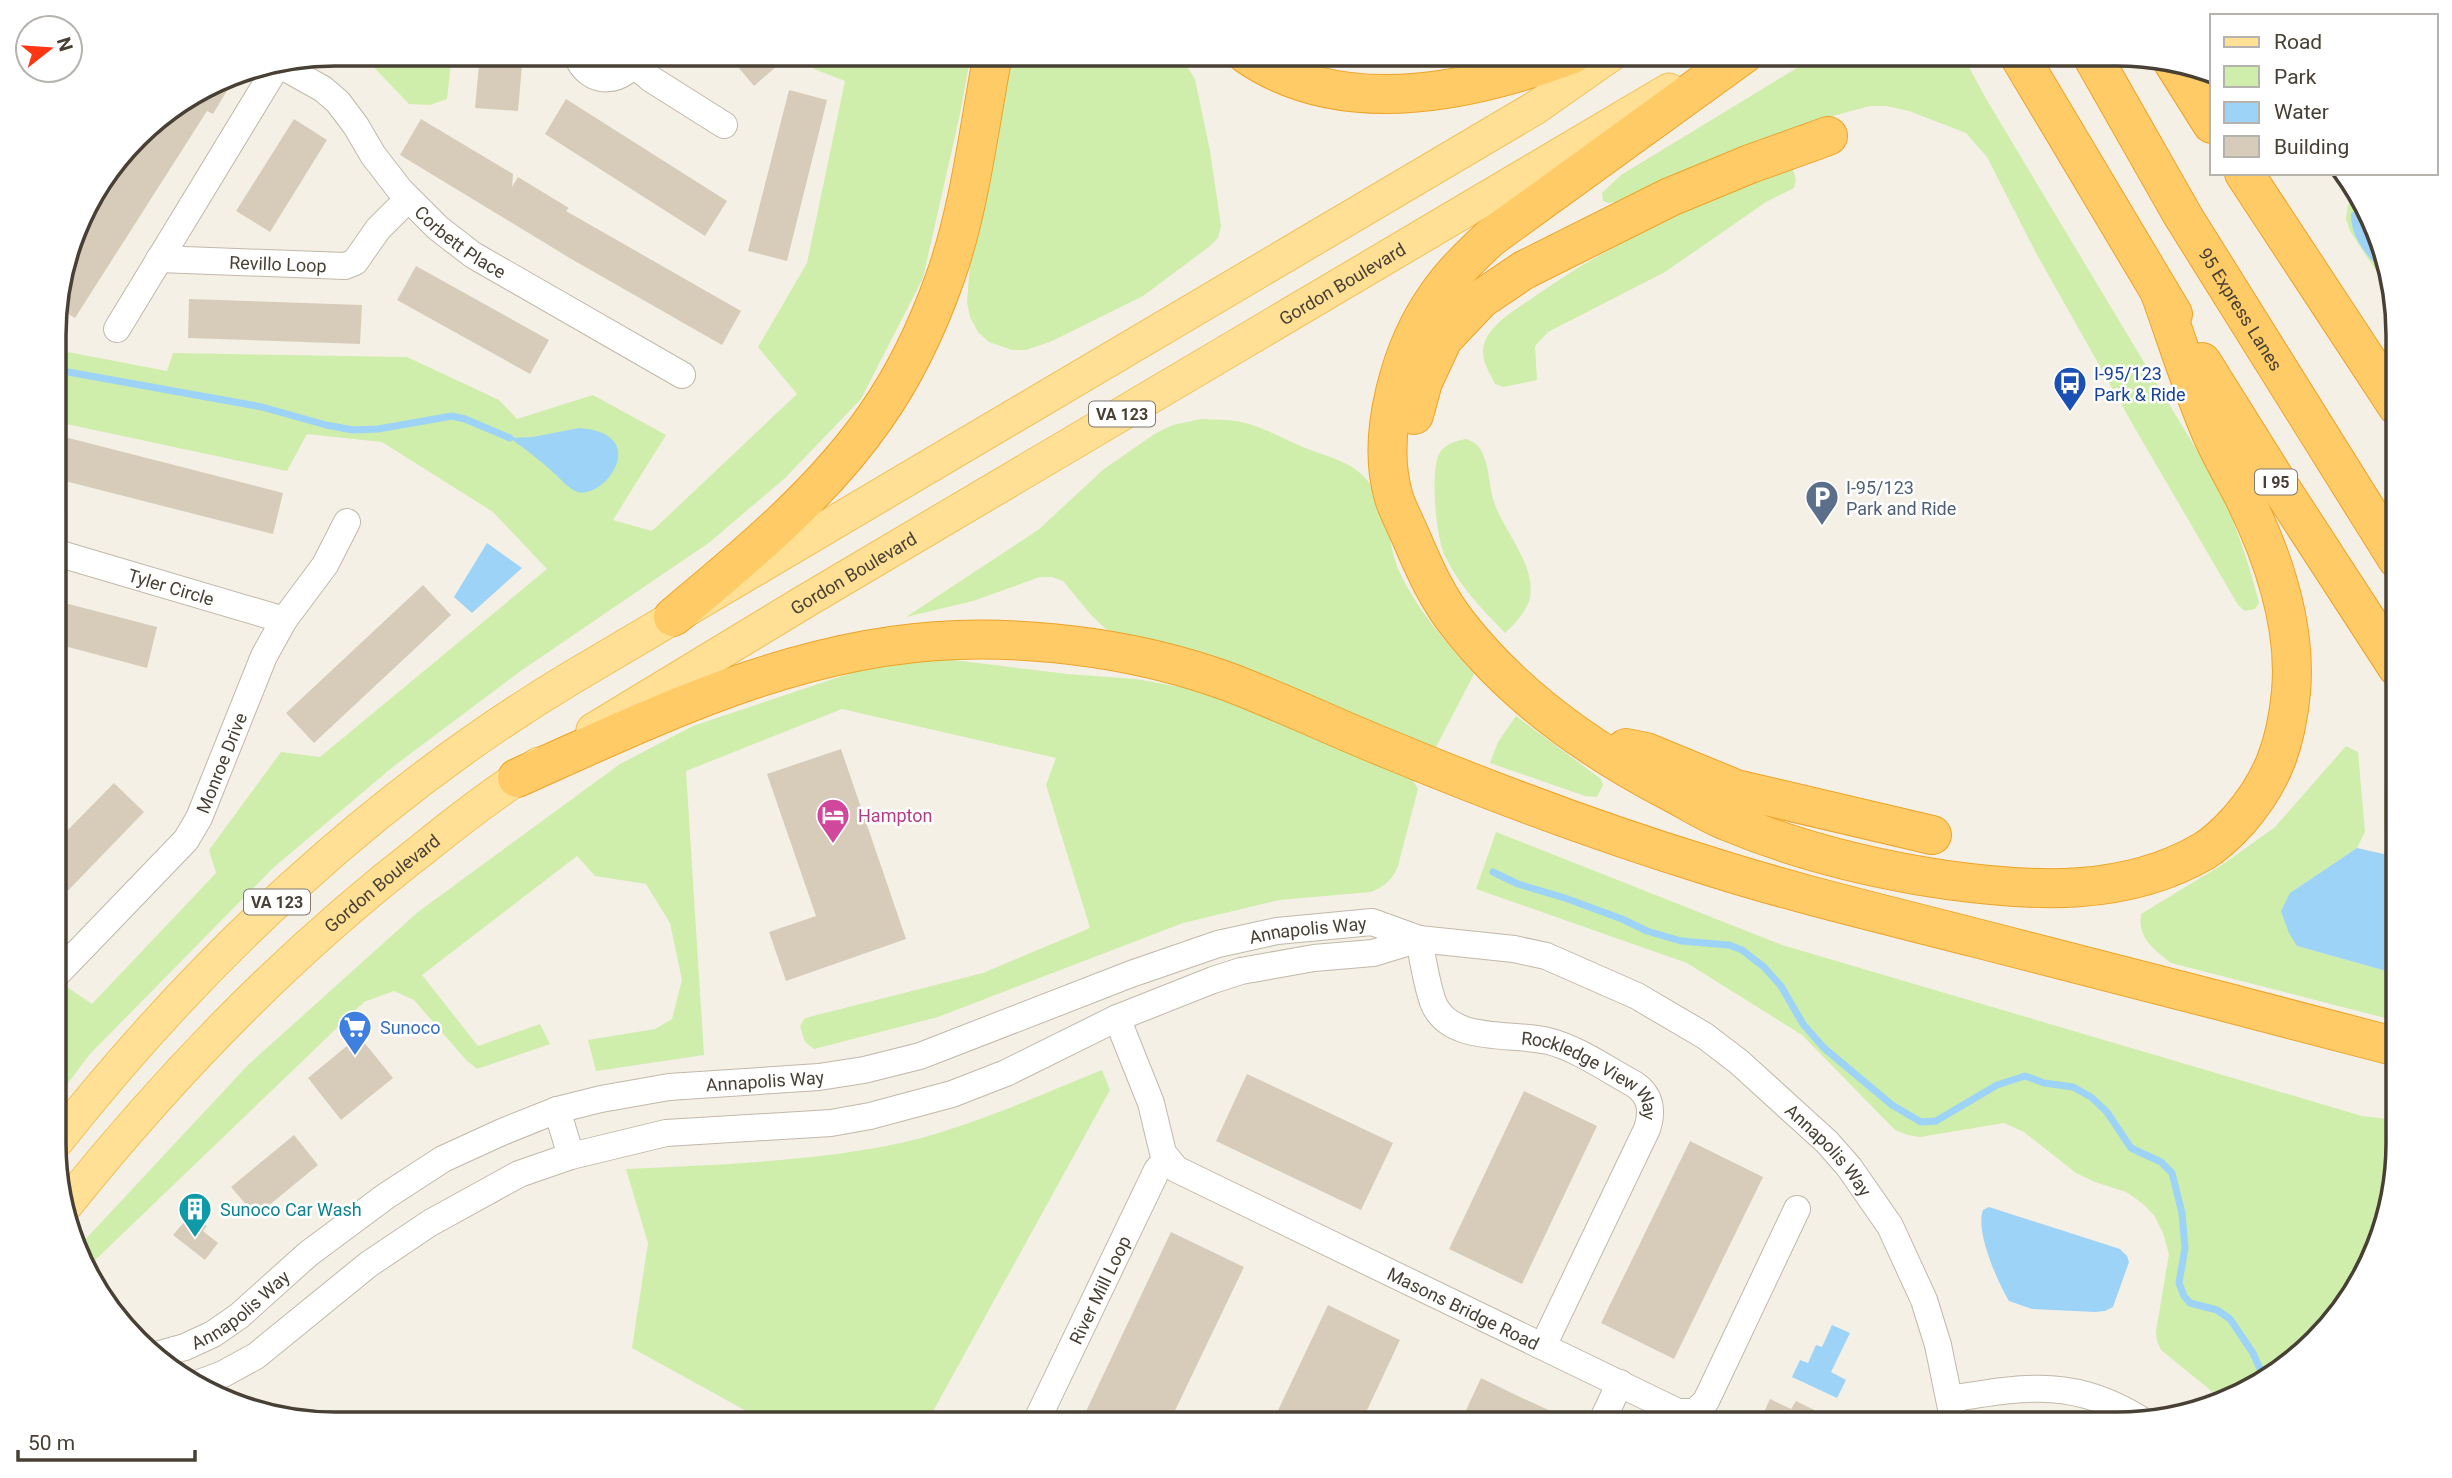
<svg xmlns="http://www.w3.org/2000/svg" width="2452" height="1478" font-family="Roboto,sans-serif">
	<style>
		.green { fill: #cfedab }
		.water { fill: #9cd3f7 }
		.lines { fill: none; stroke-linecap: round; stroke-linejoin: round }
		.stream { stroke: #9cd3f7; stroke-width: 7 }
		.building { fill: #d7ccba }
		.minor-casing { stroke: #c1b8a8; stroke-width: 28 }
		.major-casing { stroke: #efc159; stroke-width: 35 }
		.highway-casing { stroke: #eca328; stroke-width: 40 }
		.minor { stroke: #fff; stroke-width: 26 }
		.major { stroke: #ffe095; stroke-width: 33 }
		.highway { stroke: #ffcb67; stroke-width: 38 }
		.labels { text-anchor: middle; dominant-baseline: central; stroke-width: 5; stroke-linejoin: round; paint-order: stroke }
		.shield { fill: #fff; stroke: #7f7971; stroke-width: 2 }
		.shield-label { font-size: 16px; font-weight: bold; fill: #484034 }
		.street-label { font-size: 18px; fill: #484034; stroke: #fff }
		.transit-label { font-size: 18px; fill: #164399; stroke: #fff; text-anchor: start }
		.service-label { font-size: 18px; fill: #4e5e75; stroke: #fff; text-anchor: start }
		.hotel-label { font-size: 18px; fill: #b23c85; stroke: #fff; text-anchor: start }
		.shop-label { font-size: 18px; fill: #366cbe; stroke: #fff; text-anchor: start }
		.culture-label { font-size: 18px; fill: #0d838f; stroke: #fff; text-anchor: start }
		.rim { fill: none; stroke: #484034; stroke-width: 3.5 }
	</style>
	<rect width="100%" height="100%" fill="#f5f0e6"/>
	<path class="green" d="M361 54H452L447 99 430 105 409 104Z
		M804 54H971L960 114 923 278 861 399 785 478 710 542 522 670 394 766 273 868 89 1055 57 1098V1009L67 987 92 1004 216 873 209 850 281 752 320 757 547 569 493 512 382 442 307 434 287 471 57 422V350L167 371 173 353 407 357 499 400 517 419 593 395 666 435 613 520 652 531 797 394 758 347 807 263 845 81 814 69Z
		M1011 54H1179L1195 79 1210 151 1221 226 1218 238 1210 246 1143 296 1052 341 1026 350H1012L989 342 978 332 970 317 967 302 971 252Z
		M1361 54H1511L1449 67 1402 68Z
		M1820 54H1962L1985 97 2220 489C2236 526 2249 563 2259 603L2255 609 2245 611 2238 605 2133 425 2036 253 1987 157 1966 133 1909 111 1886 106H1870L1829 117 1773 137 1626 200 1609 203 1603 201 1602 193 1621 175Z
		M1790 161 1796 179 1794 188 1766 202 1665 272 1548 332 1535 346 1537 380 1504 387 1495 384C1488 369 1478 356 1486 339 1495 321 1518 308 1534 297 1614 240 1702 203 1790 161Z
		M2354 203 2363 206 2390 292 2350 231 2346 219 2348 204Z
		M1201 419C1217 420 1234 419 1249 424 1269 430 1288 441 1308 449 1338 461 1358 462 1377 494 1390 517 1388 547 1399 571 1417 610 1446 642 1474 674L1435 749 1106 629 1091 615 1063 581 1052 577H1040L973 601 906 617 1038 530 1104 469 1156 433 1173 425Z
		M1466 439C1474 442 1478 444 1482 452 1489 466 1489 484 1493 499 1502 530 1536 563 1530 598 1527 611 1514 625 1505 633 1483 610 1459 586 1445 556 1436 538 1430 473 1439 454 1444 444 1456 441 1466 439Z
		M938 658 1067 674 1136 679 1186 688 1244 706 1411 777 1418 789 1398 866C1392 880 1385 886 1371 892L1279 900 1183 923 938 1017 814 1049 805 1042 800 1026 805 1018 983 973 1090 928 1046 785 1056 758 842 709 686 771 704 1055 596 1071 588 1040 655 1029 672 1019 682 980 670 923 646 884 595 876 577 856 422 975 478 1046 540 1024 550 1044 477 1069 467 1061 414 1000 394 991 364 1002 89 1266 81 1244 248 1065 418 912 620 764 693 726 848 674 898 660Z
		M1516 716 1601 779 1603 785 1597 797 1585 796 1490 763 1498 742Z
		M2346 746 2358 752 2365 832 2357 848 2290 893 2297 946 2397 974V1021L2171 963C2153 948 2138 939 2141 914L2225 863 2275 827Z
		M2397 770V857L2393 855 2384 824 2385 782Z
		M1496 832 1782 945 2362 1116 2397 1120V1160L2360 1283 2315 1342 2257 1386 2219 1397 2161 1350 2157 1341 2156 1331 2169 1254 2163 1233 2154 1215 2142 1203 2126 1192 2095 1182 2076 1173 2024 1132 2004 1123 1920 1137 1908 1135 1895 1130 1802 1035 1687 963 1476 889Z
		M1102 1070 1110 1090 926 1424H770L632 1348 648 1243 626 1169C712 1165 801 1162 886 1146 960 1132 1032 1098 1102 1070Z"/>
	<path class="water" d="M2357 211 2366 215 2383 271C2367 257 2350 236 2351 213Z
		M579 428C652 433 606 499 578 492 568 489 561 479 553 472 540 460 525 449 510 438L533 437Z
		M487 543 522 568 472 613 454 597Z
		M2357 848 2397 857V974L2297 946 2289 933 2281 911 2290 893Z
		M1989 1207 2120 1249 2127 1256 2129 1262 2113 1307 2105 1311 2095 1312 2032 1309 2009 1301C1997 1281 1975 1231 1983 1210Z
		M1832 1325 1850 1333 1831 1372 1846 1380 1837 1398 1792 1377 1800 1360 1808 1363 1816 1345 1822 1347Z"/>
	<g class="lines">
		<path class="stream" d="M57 370 262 407 326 425 353 430 378 429 452 416 465 419 510 438
			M1493 872 1518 884 1565 898 1622 919 1647 931 1681 941 1729 945 1742 950 1764 967 1781 986 1803 1024 1824 1048 1892 1105 1921 1122 1936 1121 1997 1085 2025 1076 2044 1083 2073 1087 2091 1097 2107 1112 2131 1148 2161 1162 2172 1173 2182 1213 2185 1248 2179 1283 2184 1296 2190 1303 2217 1310 2230 1319 2253 1353 2265 1380"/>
	</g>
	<path class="building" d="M480 54H523L518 111 475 108Z
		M727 54H791L754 86Z
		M237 74 213 114 207 111 75 318 57 307V299L71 252 155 121 228 76Z
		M789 90 827 100 787 261 748 251Z
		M566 99 727 201 705 236 545 134Z
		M294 119 327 140 270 232 236 211Z
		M421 119 513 174 512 187 518 177 569 208 566 211 741 311 722 345 573 260 400 155Z
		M416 266 549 340 530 374 397 300Z
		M189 299 362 305 360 344 188 338Z
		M57 435 283 493 273 534 57 479Z
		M423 585 451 615 314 743 286 713Z
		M57 601 157 627 147 668 57 644Z
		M841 749 906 939 786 981 769 932 816 916 767 774Z
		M114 783 144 812 57 902V841Z
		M359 1036 393 1078 341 1120 308 1078Z
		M1247 1074 1393 1143 1361 1210 1216 1141Z
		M1524 1091 1597 1126 1522 1284 1449 1249Z
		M294 1135 318 1165 256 1216 231 1187Z
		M1690 1141 1763 1177 1674 1359 1601 1323Z
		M191 1214 207 1226 203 1231 218 1243 205 1260 173 1235Z
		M1171 1232 1244 1267 1169 1423 1080 1424Z
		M1328 1305 1400 1340 1361 1423H1272Z
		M1481 1378 1520 1397 1577 1423H1460Z
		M1770 1399 1791 1409 1796 1401 1841 1423H1759Z"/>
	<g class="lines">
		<defs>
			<g id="minor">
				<path d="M576 54C588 88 626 85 639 54"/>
				<path id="s1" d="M280 65 323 89 338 102 356 126 373 155 400 190 438 228 473 255 682 375"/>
				<path d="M634 65 651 79 724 125"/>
				<path id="s2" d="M159 259 345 266 355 262 378 229 408 199"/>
				<path d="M117 329 277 66"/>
				<path id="s3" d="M57 553 284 620"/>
				<path id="s4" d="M1419 939C1423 960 1426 982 1433 1002 1449 1044 1512 1032 1548 1041 1577 1048 1608 1070 1634 1084 1651 1095 1653 1111 1647 1129L1543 1346"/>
				<path id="s5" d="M57 974 186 840 199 818 264 656 284 620 325 565 347 522"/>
				<path id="s6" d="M1117 1018 1151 1103 1163 1153 1176 1169 1678 1412H1695L1706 1401 1797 1209"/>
				<path d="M557 1110 571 1156"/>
				<path id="s7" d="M160 1354 185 1347 213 1334 239 1316 308 1254 386 1196 443 1159 502 1132 557 1110 601 1099 669 1087 819 1077 864 1070 920 1056 1131 974 1218 944 1277 931 1372 922 1419 939 1514 949 1546 956 1637 996 1705 1036 1739 1062 1827 1142 1849 1167 1890 1226 1924 1300 1938 1345 1954 1423"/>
				<path d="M194 1385 223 1374 256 1356 369 1264 430 1223 519 1174 571 1156 666 1133 831 1123 870 1116 952 1094 1006 1073 1117 1018 1213 980 1241 971 1314 958 1373 953 1419 939"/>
				<path d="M1950 1399C2024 1387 2075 1377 2143 1421"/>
				<path d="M1601 1423 1620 1383"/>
				<path id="s8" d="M1035 1424 1157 1170 1167 1159"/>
			</g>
			<g id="major">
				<path id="s9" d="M593 730 804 602 1669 90"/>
				<path d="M57 1141C200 960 373 797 571 678L1535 108 1612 54"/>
				<path id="s10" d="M66 1205C172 1073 289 952 423 849 460 819 498 790 539 764"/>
			</g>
			<g id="highway">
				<path d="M1246 54C1342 121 1472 92 1573 54"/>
				<path d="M1744 54 1490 238C1472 255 1454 272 1439 293 1401 345 1375 435 1394 498 1399 513 1407 527 1413 542 1425 570 1438 599 1458 624 1513 695 1592 751 1671 792 1690 802 1709 814 1729 822 1799 851 1872 869 1947 880 2034 892 2125 897 2204 851 2217 843 2228 832 2239 820 2273 781 2286 744 2291 692 2297 625 2272 553 2242 493 2232 474 2221 455 2212 435 2192 389 2177 340 2160 293"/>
				<path d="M2018 54 2173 314"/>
				<path id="s11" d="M2091 54 2183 216 2397 559"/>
				<path d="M2173 62 2212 124"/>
				<path d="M2244 173 2397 406"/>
				<path d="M2202 362 2275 479 2397 667"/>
				<path d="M1414 415 1423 382 1443 339 1481 299 1524 270 1670 197 1750 164 1828 136"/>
				<path d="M673 617C745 557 822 494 876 416 906 373 928 326 945 278 970 208 979 127 993 54"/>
				<path d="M1626 748 1646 752 1736 789 1932 835"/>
				<path d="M517 778C658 715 799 645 957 640 1047 637 1144 651 1229 682 1284 703 1338 729 1393 751 1497 794 1601 833 1709 866 1797 894 1887 915 1976 938 2116 974 2257 1010 2397 1047"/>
			</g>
		</defs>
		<use href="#minor" class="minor-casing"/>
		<use href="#major" class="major-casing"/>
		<use href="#highway" class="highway-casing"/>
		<use href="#minor" class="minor"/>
		<use href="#major" class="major"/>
		<use href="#highway" class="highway"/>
	</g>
	<defs>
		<symbol id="bus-pin" viewBox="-11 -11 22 30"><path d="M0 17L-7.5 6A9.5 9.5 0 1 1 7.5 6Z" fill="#1a4fb4" stroke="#fff"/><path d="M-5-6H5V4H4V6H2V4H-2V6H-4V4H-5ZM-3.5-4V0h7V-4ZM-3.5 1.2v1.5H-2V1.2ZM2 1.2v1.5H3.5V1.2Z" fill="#fff"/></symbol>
		<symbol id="parking-pin" viewBox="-11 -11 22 30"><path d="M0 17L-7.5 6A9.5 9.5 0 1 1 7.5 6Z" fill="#5c6f8a" stroke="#fff"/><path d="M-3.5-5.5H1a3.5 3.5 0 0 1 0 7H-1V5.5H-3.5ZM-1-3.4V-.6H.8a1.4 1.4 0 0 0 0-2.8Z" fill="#fff"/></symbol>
		<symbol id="hotel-pin" viewBox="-11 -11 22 30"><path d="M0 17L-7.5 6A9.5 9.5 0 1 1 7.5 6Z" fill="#d1479c" stroke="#fff"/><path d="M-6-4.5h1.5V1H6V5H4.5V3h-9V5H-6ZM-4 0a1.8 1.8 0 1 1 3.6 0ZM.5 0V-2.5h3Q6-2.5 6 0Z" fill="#fff"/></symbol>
		<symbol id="supermarket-pin" viewBox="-11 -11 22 30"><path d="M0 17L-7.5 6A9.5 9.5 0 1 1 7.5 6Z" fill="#3f7fe0" stroke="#fff"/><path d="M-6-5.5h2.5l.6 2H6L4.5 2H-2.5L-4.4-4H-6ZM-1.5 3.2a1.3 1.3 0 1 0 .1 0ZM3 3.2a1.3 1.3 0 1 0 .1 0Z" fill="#fff"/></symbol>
		<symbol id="building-pin" viewBox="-11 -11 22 30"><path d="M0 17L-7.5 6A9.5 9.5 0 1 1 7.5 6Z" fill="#0f9aa8" stroke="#fff"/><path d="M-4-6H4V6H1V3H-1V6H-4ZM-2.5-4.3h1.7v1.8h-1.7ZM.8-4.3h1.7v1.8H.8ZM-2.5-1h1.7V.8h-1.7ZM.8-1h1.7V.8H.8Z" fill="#fff"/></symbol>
	</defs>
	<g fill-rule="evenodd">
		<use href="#bus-pin" x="2051" y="364" width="38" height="52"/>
		<use href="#parking-pin" x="1803" y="478" width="38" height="52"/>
		<use href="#hotel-pin" x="814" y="796" width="38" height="52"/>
		<use href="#supermarket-pin" x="336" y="1008" width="38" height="52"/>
		<use href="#building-pin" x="176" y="1190" width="38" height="52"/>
	</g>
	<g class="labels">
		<g class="shield">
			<rect x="1089" y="401.5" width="66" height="25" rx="5"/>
			<rect x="2255" y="469.5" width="42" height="25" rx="5"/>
			<rect x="244" y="889.5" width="66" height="25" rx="5"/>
		</g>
		<g class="shield-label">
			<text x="1122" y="414">VA 123</text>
			<text x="2276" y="482">I 95</text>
			<text x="277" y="902">VA 123</text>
		</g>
		<g class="street-label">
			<text stroke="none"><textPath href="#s1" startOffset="257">Corbett Place</textPath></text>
			<text stroke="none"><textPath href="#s2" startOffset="119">Revillo Loop</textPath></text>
			<text stroke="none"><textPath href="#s9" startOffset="872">Gordon Boulevard</textPath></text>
			<text stroke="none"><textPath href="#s11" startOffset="296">95 Express Lanes</textPath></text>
			<text stroke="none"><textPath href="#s9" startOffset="304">Gordon Boulevard</textPath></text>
			<text stroke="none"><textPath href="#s3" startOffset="119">Tyler Circle</textPath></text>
			<text stroke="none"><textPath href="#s5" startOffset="271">Monroe Drive</textPath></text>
			<text stroke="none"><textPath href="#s10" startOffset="452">Gordon Boulevard</textPath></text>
			<text stroke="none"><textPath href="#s7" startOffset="1248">Annapolis Way</textPath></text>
			<text stroke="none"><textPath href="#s7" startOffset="681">Annapolis Way</textPath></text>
			<text stroke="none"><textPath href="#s4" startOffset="248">Rockledge View Way</textPath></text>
			<text stroke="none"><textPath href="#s7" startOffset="1838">Annapolis Way</textPath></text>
			<text stroke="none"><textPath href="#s8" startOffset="149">River Mill Loop</textPath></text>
			<text stroke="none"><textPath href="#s7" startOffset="93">Annapolis Way</textPath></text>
			<text stroke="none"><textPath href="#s6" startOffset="483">Masons Bridge Road</textPath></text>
		</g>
		<g class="transit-label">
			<text x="2094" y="373">I-95/123<tspan x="2094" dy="21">Park &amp; Ride</tspan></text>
		</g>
		<g class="service-label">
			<text x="1846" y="487">I-95/123<tspan x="1846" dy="21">Park and Ride</tspan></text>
		</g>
		<g class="hotel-label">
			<text x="858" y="815">Hampton</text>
		</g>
		<g class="shop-label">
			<text x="380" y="1027">Sunoco</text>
		</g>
		<g class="culture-label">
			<text x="220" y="1209">Sunoco Car Wash</text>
		</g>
	</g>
	<path d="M0 0H2452V1478H0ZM335 66H2117A269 269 0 0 1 2386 335V1143A269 269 0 0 1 2117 1412H335A269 269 0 0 1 66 1143V335A269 269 0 0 1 335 66Z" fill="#fff" fill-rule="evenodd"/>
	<path class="rim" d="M335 66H2117A269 269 0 0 1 2386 335V1143A269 269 0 0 1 2117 1412H335A269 269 0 0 1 66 1143V335A269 269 0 0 1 335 66Z"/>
	<rect x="2210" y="14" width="228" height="161" fill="#ffffff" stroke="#b6b3ae" stroke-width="2"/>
	<rect x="2224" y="37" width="35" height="10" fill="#ffe095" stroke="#b6b3ae" stroke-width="2"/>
	<text x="2274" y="49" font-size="21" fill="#484034">Road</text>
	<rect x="2224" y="66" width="35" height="21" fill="#cfedab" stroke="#b6b3ae" stroke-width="2"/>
	<text x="2274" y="84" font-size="21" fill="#484034">Park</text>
	<rect x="2224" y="102" width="35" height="21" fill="#9cd3f7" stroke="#b6b3ae" stroke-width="2"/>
	<text x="2274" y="119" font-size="21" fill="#484034">Water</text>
	<rect x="2224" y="136" width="35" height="21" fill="#d7ccba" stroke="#b6b3ae" stroke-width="2"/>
	<text x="2274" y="154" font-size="21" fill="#484034">Building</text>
	<g transform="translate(49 49) rotate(73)"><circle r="33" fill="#ffffff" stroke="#b6b3ae" stroke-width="2"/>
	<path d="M0-5L12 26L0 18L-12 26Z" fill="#ff3513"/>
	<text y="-10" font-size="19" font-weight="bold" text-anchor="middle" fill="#484034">N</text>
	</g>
	<path d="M18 1450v10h177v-10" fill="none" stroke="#484034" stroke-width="3.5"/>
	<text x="28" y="1450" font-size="21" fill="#484034" stroke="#ffffff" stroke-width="5" paint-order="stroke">50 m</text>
</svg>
